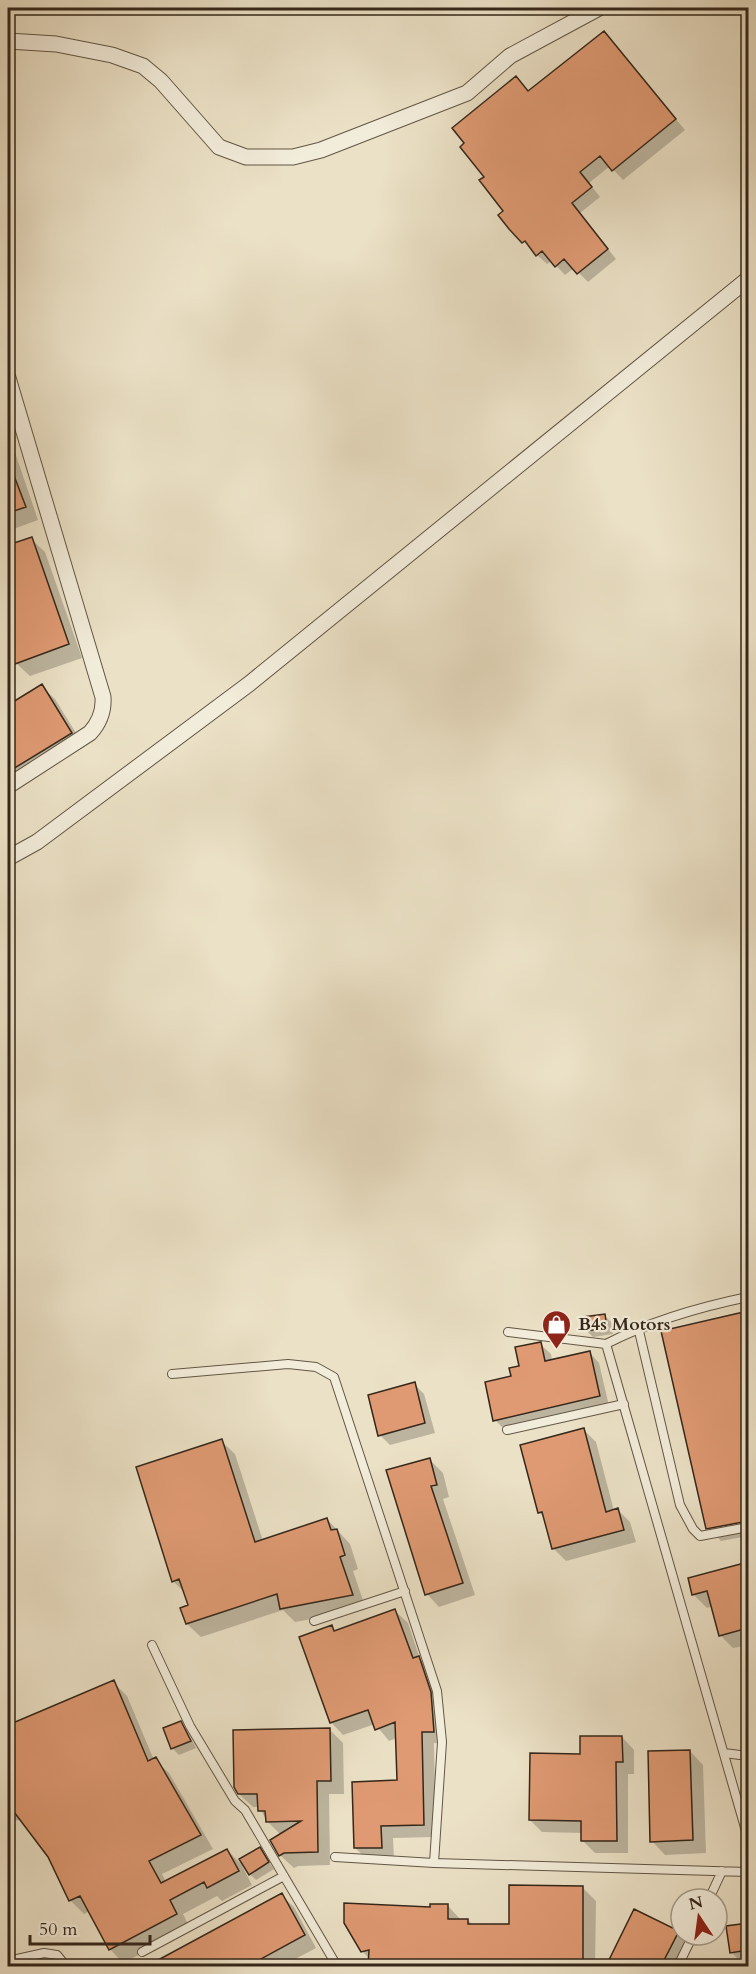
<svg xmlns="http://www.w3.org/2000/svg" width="756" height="1974" font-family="Cardo,serif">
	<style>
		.shadow { fill: #0003 }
		.building { fill: #df9a73; stroke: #35271a; stroke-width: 1.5 }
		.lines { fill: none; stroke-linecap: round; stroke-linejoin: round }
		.lane-casing { stroke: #625645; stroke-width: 10 }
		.street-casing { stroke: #625645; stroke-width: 17 }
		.lane { stroke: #f2ecda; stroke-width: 8 }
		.street { stroke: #f2ecda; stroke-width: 15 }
		.labels { text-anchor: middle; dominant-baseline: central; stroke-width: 4.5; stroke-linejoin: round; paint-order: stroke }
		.poi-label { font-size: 18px; font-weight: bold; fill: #35271a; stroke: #f2ecda; text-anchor: start }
	</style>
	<rect width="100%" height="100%" fill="#ebe1c6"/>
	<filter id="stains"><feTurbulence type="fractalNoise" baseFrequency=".00333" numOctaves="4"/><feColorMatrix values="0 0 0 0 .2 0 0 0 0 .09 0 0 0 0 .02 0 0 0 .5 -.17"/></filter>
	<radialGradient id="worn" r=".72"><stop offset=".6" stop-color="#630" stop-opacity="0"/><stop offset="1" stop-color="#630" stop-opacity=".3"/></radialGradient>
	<path class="shadow" d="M604 33 685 130 623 180 610 166 589 183 600 197 580 213 616 259 588 282 574 268 565 275 552 261 547 264 537 255 500 215 505 211 486 177 516 78 529 92Z
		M8 432 38 520 8 531Z
		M31 539 45 552 82 658 30 676 16 663 8 638V547Z
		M41 686 55 699 84 746 8 794V706Z
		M748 1313V1536L721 1541 708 1528 663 1332Z
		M605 1316 611 1322 613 1334 593 1337 586 1330Z
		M540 1344 551 1354 552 1361 589 1352 599 1363 609 1406 505 1430 495 1420 513 1377Z
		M414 1384 424 1394 435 1433 390 1445 380 1435Z
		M584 1430 596 1442 614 1511 618 1510 630 1522 636 1542 566 1561 553 1548 545 1518 539 1512Z
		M221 1441 235 1454 263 1541 327 1519 350 1544 358 1569 353 1571 366 1609 295 1622 283 1610 201 1637 187 1624 190 1606 185 1593 173 1581Z
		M430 1460 443 1473 449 1497 443 1499 475 1595 439 1607 427 1594Z
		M748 1564V1667L744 1646 733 1648 720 1635 713 1606 707 1608 693 1594 690 1579Z
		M395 1611 408 1623 420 1659 431 1670 443 1706 446 1744 434 1743 436 1837 393 1838 394 1860H368L355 1848 398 1782 397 1738 389 1741 375 1724 343 1735 331 1722V1627L336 1632Z
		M113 1682 127 1696 154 1760 169 1773 213 1849 162 1874 166 1882 227 1850 241 1864 252 1885 222 1901 217 1896 183 1914 190 1928 123 1963 110 1949 90 1911 84 1914 70 1900 49 1856 21 1819 10 1823 8 1820V1727Z
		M181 1723 187 1730 196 1748 179 1755 172 1748Z
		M330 1730 343 1743 344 1794H329L330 1865 298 1866 294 1868 280 1855 281 1835 267 1821 259 1807H253L239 1794Z
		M622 1737 634 1750V1774H628V1853H595L583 1841V1833L542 1832 530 1820 582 1755Z
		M690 1751 703 1765 706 1853 665 1855 652 1841Z
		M259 1848 274 1869 256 1880 250 1874Z
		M582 1887 596 1901 595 1966H370V1959L362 1951 431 1908 448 1906 461 1920H468L473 1925H510Z
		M281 1895 294 1907 316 1948 282 1966H150Z
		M635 1911 678 1932 691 1946 681 1966H608Z
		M748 1924V1957L738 1959 731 1952 728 1928Z"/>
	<path class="building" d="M604 31 676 119 612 171 600 156 580 172 592 187 572 203 608 249 577 274 564 259 555 267 542 251 536 256 525 241 522 243 509 229 498 215 503 211 479 180 484 177 460 147 464 143 452 128 516 76 528 91Z
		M8 460 26 507 8 513Z
		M32 537 69 644 15 664 8 643V545Z
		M42 684 72 733 8 772V705Z
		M748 1311V1521L706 1529 661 1331Z
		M605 1314 607 1328 585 1331 583 1317Z
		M541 1342 545 1361 590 1351 600 1396 493 1421 485 1382 511 1376 509 1368 519 1366 515 1347Z
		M415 1382 425 1423 378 1436 368 1395Z
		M584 1428 606 1512 618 1508 624 1530 552 1549 542 1512 538 1513 520 1445Z
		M222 1439 255 1542 327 1518 331 1530 337 1529 345 1555 340 1557 353 1595 280 1609 277 1594 186 1624 180 1608 188 1605 179 1579 172 1582 136 1467Z
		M430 1458 437 1485 431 1486 463 1583 425 1595 386 1470Z
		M748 1562V1628L719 1636 707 1591 692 1595 688 1578Z
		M395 1609 413 1658 419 1656 431 1692 434 1732H422L424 1825 381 1826 382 1848H354L352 1782 397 1780 395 1722 375 1730 368 1710 330 1723 299 1637 332 1625 334 1631Z
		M114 1680 148 1761 156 1757 201 1835 149 1861 161 1883 227 1849 239 1871 207 1888 204 1882 170 1900 177 1914 109 1950 80 1896 69 1901 48 1857 8 1804V1725Z
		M181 1721 191 1741 171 1749 163 1728Z
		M330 1728 331 1781H317L318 1852 284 1853 279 1856 270 1840 301 1821 266 1822 265 1811H258L257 1794H238L234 1787 233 1730Z
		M580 1736H622L623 1762H616L617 1841H581V1821L529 1820 530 1753 580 1754Z
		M690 1750 693 1840 650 1842 648 1751Z
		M260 1847 269 1862 249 1875 239 1859Z
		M509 1885 583 1886V1966H368L369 1950 361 1952 344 1923V1903L430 1907V1904H448V1919H468V1924H509Z
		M282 1893 305 1935 248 1966H147Z
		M634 1909 679 1931 661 1966H606Z
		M748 1923V1950L730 1953 726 1926Z"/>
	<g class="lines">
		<defs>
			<path id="lane" d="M638 1327 680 1505 693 1529 700 1536 748 1527
				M508 1332 606 1344 748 1838
				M606 1344C651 1321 699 1307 748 1297
				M172 1374 288 1364 316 1367 334 1377 437 1691 442 1742 434 1863
				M507 1430 624 1404
				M314 1621 405 1591
				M152 1645 190 1726 235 1801 245 1810 337 1966
				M724 1753 748 1756
				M335 1857 434 1863 748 1872
				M709 1899 722 1871
				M142 1952 284 1876
				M8 1961 44 1953 57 1955 66 1966
				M678 1966 693 1935"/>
			<path id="street" d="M8 41 56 44 112 55 143 66 161 81 219 147 246 157H293L321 150 467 93 510 56 599 8
				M8 378 103 697C104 711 100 722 90 733L8 786
				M8 858 37 842 249 684 748 279"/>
		</defs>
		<use href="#lane" class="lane-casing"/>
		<use href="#street" class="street-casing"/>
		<use href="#lane" class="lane"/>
		<use href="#street" class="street"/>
	</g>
	<defs>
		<symbol id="shop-pin" viewBox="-11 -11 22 30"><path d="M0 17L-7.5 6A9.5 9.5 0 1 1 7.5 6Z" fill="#8f2418" stroke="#f2ecda"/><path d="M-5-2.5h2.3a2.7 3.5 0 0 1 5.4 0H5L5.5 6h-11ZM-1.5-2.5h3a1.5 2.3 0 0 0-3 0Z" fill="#fff"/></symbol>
	</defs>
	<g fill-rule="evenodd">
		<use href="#shop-pin" x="540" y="1308" width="33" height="45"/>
	</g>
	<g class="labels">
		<g class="poi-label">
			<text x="578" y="1324">B4s Motors</text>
		</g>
	</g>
	<rect width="756" height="1974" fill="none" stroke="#ebe1c6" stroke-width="30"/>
	<rect x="9" y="9" width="738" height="1956" fill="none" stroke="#35271a" stroke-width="3"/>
	<rect x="15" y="15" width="726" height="1944" fill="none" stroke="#35271a" stroke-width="1.5"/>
	<g transform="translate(699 1917) rotate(347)"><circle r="28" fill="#f2ecda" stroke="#a69d8d" stroke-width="1.5"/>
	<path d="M0-4.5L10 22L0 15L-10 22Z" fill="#8f2418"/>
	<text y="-9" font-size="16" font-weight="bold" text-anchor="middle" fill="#35271a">N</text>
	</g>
	<path d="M30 1935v9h120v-9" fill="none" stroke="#35271a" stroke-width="3"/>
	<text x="39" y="1935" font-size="18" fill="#35271a" stroke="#f2ecda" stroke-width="4.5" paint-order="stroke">50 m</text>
	<rect width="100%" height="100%" filter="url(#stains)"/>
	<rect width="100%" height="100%" fill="url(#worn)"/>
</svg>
